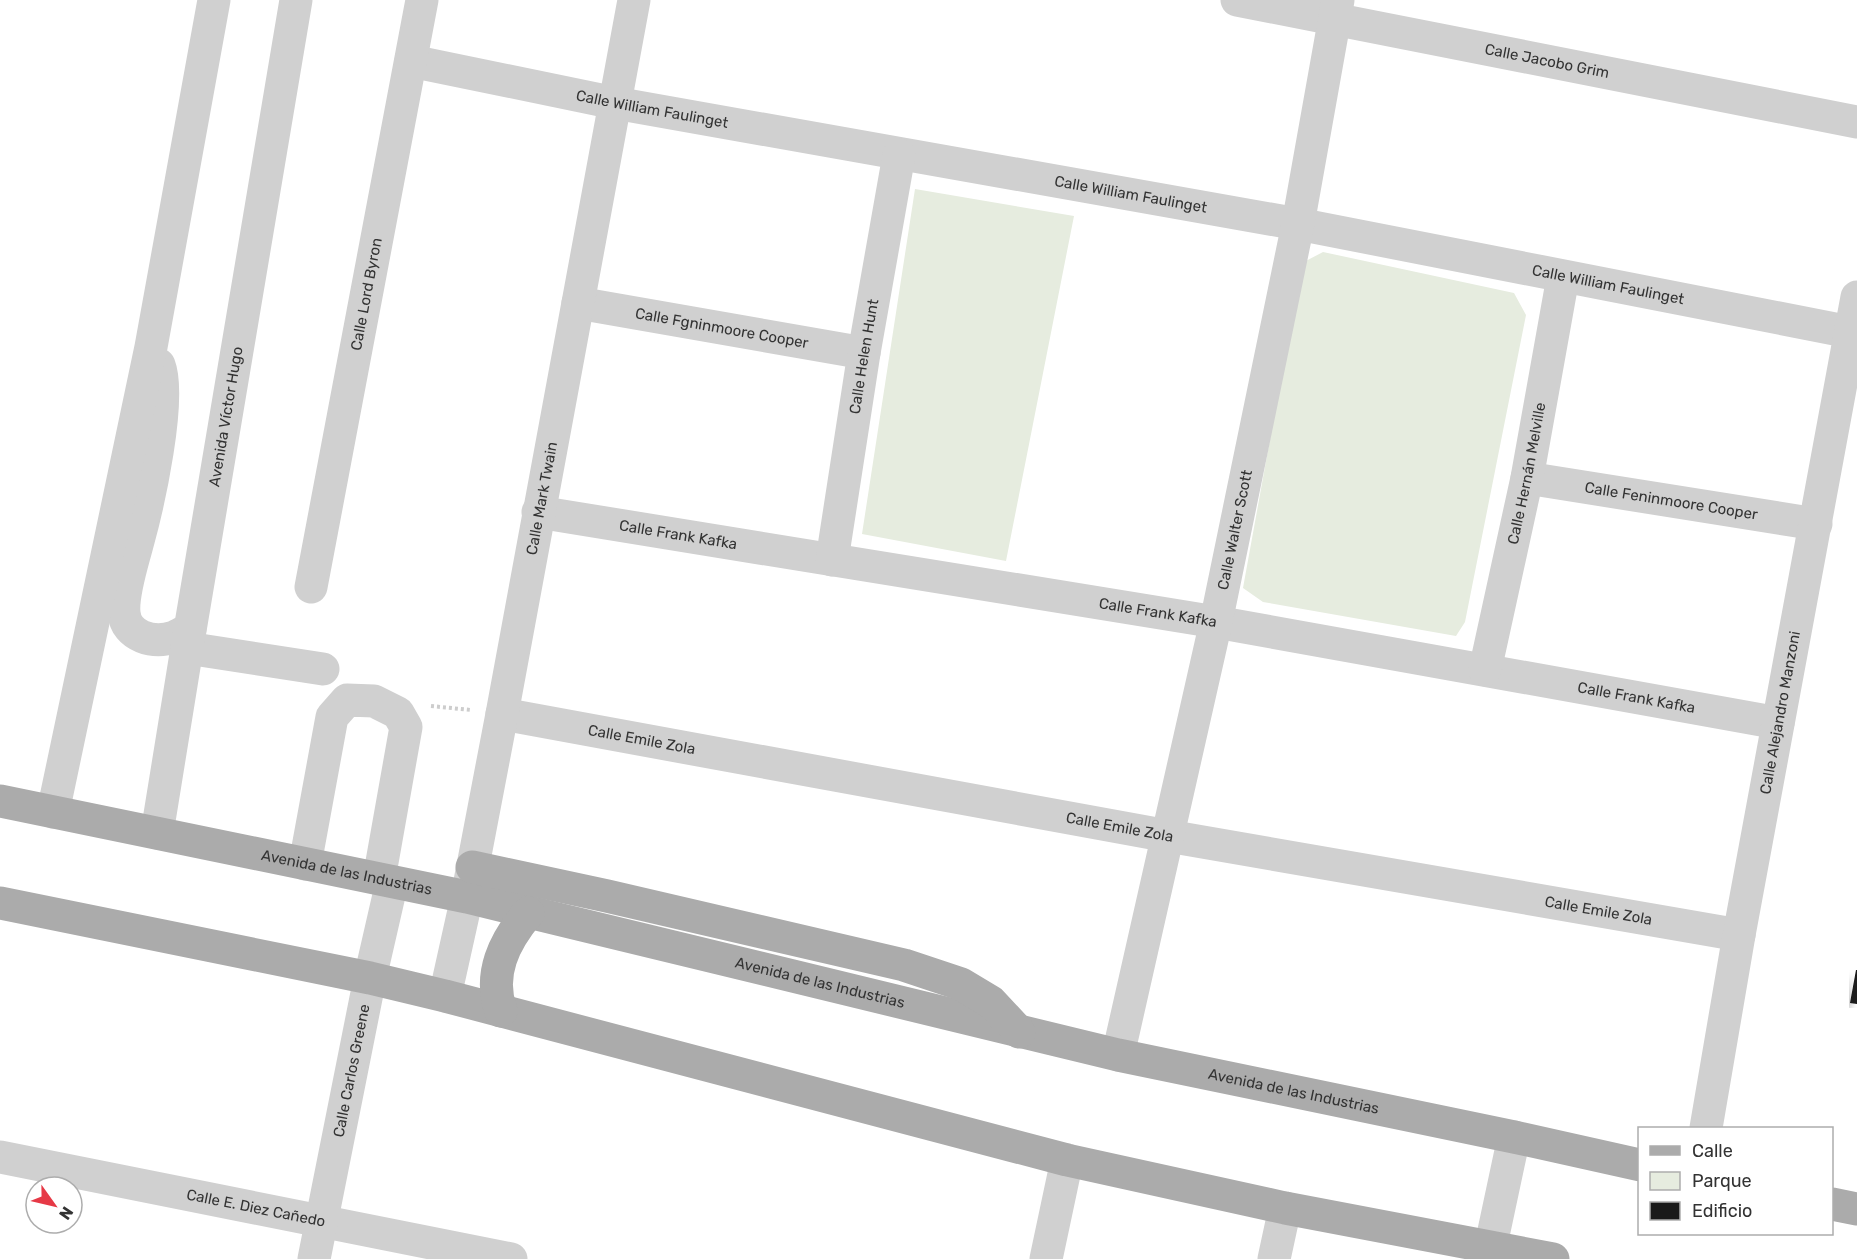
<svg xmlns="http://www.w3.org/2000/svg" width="1857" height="1259" font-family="Rubik,sans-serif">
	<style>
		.green { fill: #e6ecdf }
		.building { fill: #1a1a1a; filter: url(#shadow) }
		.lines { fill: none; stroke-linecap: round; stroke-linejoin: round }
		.path { stroke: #cdcdcd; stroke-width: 4; stroke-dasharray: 3 3; stroke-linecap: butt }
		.minor { stroke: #d0d0d0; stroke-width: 33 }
		.major { stroke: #ababab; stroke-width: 33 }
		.labels { text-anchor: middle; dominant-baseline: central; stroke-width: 6; stroke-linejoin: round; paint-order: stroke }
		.street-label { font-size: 15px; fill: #333; stroke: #fff }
	</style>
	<defs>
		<filter id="shadow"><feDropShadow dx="-5.5" dy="5.5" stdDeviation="3" flood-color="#0004"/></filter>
	</defs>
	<rect width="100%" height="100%" fill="#fff"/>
	<path class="green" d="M915 189 1074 216 1006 561 862 534Z
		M1323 252 1514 293 1526 315 1465 622 1456 636 1263 602 1243 588 1302 263Z"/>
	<path class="building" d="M1856 970H1857V1004L1850 1003Z"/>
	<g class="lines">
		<path class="path" d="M431 706 471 710"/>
		<g class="minor">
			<path id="s1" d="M1237 0 1857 122"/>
			<path id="s2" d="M411 61 615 103 1298 224 1850 332"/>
			<path id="s3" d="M578 303 864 353"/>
			<path d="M159 365C172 398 148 505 138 541 133 561 122 593 124 613 126 637 154 644 174 637 179 635 185 631 190 629"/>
			<path id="s4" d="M1527 478 1816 524"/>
			<path id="s5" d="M538 512 1216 622 1778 723"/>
			<path id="s6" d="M832 560 864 353 899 155"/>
			<path id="s7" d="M311 587 422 0"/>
			<path d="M187 648 323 669"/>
			<path id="s8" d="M1485 670 1527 478 1563 277"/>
			<path id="s9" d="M502 714 1168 836 1739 935"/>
			<path d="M53 812 151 347 214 0"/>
			<path id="s10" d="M157 833 187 648 296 0"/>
			<path d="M305 864 332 717 347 700 374 701 398 713 406 727 379 879"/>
			<path id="s11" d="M445 996 467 897 502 714 634 0"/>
			<path id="s12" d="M1118 1055 1216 622 1298 224 1338 0"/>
			<path id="s13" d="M1706 1128 1739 935 1857 297"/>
			<path id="s14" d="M0 1157 511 1259"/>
			<path id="s15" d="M314 1259 370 978 392 882"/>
			<path d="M1046 1259 1067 1160"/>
			<path d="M1274 1259 1285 1208"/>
			<path d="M1488 1259 1514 1137"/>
		</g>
		<g class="major">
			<path id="s16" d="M0 801 467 897 1118 1055 1514 1137 1640 1165"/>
			<path d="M472 867 607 896 904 965 961 984 991 1002 1019 1032"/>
			<path d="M0 903 370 978 445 996 1067 1160 1285 1208 1553 1259"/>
			<path d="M501 1011C488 974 504 942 528 913"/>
			<path d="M1832 1204 1857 1209"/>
		</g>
	</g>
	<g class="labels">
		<g class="street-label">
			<text stroke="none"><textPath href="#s1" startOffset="316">Calle Jacobo Grim</textPath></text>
			<text stroke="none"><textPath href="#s2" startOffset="246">Calle William Faulinget</textPath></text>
			<text stroke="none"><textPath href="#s2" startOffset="732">Calle William Faulinget</textPath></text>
			<text stroke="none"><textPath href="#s2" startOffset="1218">Calle William Faulinget</textPath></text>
			<text stroke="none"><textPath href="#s7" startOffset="298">Calle Lord Byron</textPath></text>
			<text stroke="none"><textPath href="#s3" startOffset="146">Calle Fgninmoore Cooper</textPath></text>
			<text stroke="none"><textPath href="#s6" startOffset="206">Calle Helen Hunt</textPath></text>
			<text stroke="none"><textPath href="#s10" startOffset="422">Avenida Víctor Hugo</textPath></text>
			<text stroke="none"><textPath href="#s8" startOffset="201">Calle Hernán Melville</textPath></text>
			<text stroke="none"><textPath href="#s11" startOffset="507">Calle Mark Twain</textPath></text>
			<text stroke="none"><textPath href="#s4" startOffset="146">Calle Feninmoore Cooper</textPath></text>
			<text stroke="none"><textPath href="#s12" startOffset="538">Calle Walter Scott</textPath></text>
			<text stroke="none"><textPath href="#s5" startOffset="142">Calle Frank Kafka</textPath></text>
			<text stroke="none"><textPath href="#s5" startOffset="628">Calle Frank Kafka</textPath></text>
			<text stroke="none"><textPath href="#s5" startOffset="1114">Calle Frank Kafka</textPath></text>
			<text stroke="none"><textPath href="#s13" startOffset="422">Calle Alejandro Manzoni</textPath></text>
			<text stroke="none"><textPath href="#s9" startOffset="142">Calle Emile Zola</textPath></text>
			<text stroke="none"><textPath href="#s9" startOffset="628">Calle Emile Zola</textPath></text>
			<text stroke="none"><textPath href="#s16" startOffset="354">Avenida de las Industrias</textPath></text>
			<text stroke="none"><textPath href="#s9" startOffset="1114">Calle Emile Zola</textPath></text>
			<text stroke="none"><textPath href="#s16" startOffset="840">Avenida de las Industrias</textPath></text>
			<text stroke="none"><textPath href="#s15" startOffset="192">Calle Carlos Greene</textPath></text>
			<text stroke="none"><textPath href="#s16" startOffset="1326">Avenida de las Industrias</textPath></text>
			<text stroke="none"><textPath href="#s14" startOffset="261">Calle E. Diez Cañedo</textPath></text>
		</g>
	</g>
	<rect x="1638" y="1127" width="195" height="108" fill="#ffffff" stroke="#adadad" stroke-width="1.5"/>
	<rect x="1650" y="1146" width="30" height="9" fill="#ababab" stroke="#adadad" stroke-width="1.5"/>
	<text x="1692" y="1157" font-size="18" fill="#333333">Calle</text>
	<rect x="1650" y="1172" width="30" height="18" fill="#e6ecdf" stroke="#adadad" stroke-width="1.5"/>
	<text x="1692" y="1187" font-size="18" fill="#333333">Parque</text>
	<rect x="1650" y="1202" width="30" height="18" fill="#1a1a1a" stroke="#adadad" stroke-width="1.5"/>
	<text x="1692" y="1217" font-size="18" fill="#333333">Edificio</text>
	<g transform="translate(54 1205) rotate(124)"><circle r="28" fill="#ffffff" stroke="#adadad" stroke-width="1.5"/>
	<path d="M0-4.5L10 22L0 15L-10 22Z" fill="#e63946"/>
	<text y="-9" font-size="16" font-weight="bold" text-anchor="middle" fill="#333333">N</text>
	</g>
</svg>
